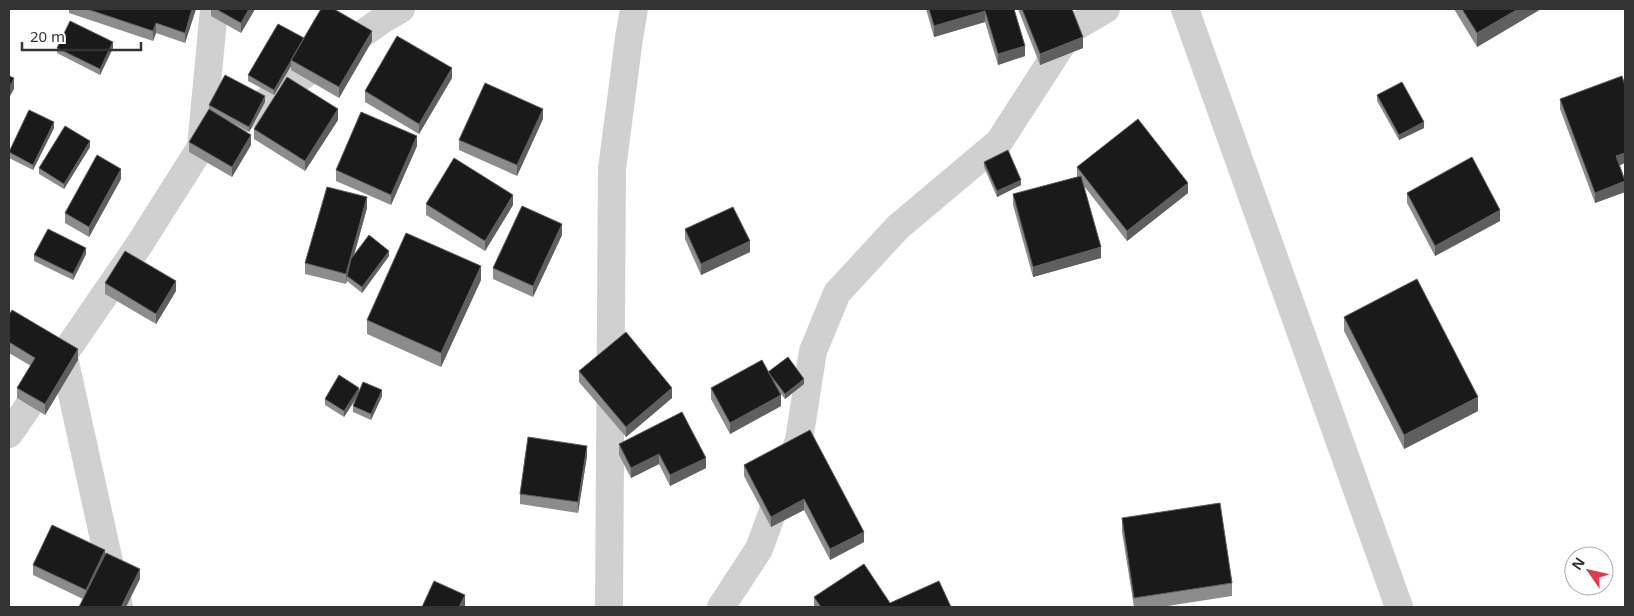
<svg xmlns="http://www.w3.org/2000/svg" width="1634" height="616" font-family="'Noto Sans',sans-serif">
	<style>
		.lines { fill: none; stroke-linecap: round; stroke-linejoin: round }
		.street { stroke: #d0d0d0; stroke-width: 28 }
		.wall { fill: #8c8c8c }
		.shaded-wall { fill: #5f5f5f }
		.building { fill: #1a1a1a; stroke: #5f5f5f }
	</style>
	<rect width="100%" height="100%" fill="#fff"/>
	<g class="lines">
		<path class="street" d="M1185 9 1399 607
			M201 147 214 9
			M63 353 119 607
			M9 434 139 245 201 147 385 18 401 9
			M609 607 612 169 629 38 634 9
			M721 607 759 549 799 440 813 351 837 293 898 227 999 142 1072 29 1106 9"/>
	</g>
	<path class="wall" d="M69 9H196L185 43 156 33 153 41 69 13Z
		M211 9H255L241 33 211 16Z
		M926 9H1014L1025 56 998 65 985 22 934 37Z
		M1018 9H1072L1083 48 1040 65Z
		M1454 9H1541L1477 47Z
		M304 38 372 41 339 98 291 70V66L274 95 248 81V75Z
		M57 48H113L100 75 57 53Z
		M452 78 419 134 365 102V91Z
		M1377 95 1424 128 1399 140 1377 101Z
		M1560 99 1620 165 1625 180V192L1595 203 1560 109Z
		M265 102 249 132 227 120 251 145 232 177 189 152V142L209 110V105Z
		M543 119 517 176 459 150V140Z
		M338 120 305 171 254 139V129Z
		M54 128 33 170 9 158V152Z
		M417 146 391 205 336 181V170Z
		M90 147 64 189 39 174V168Z
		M984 162 1021 185 997 197 984 167Z
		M1077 167 1188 193 1127 241 1084 186 1101 258 1033 277 1013 205V194L1077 177Z
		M121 179 89 237 65 223V213Z
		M1407 193 1500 221 1435 256 1407 203Z
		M426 204 513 205 485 251 426 215Z
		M367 208 354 255 389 256 362 293 347 281 346 284 305 274V263Z
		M685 229 750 252 701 275 685 239Z
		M562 235 533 297 493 279V268Z
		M86 254 73 280 34 261V255Z
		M481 280 441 367 367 334V320Z
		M105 283 176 291 156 324 105 294Z
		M9 315 78 360 45 415 17 398V388L31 366 9 353Z
		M1344 317 1478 411 1404 449 1344 331Z
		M579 371 672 398 626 437 579 382Z
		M768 372 804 384 785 399 781 394V406L730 434 711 399V388Z
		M359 392 382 396 371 420 353 412V406L357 396 344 417 325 405V399Z
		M682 412 706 468 670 486 659 464 631 478 619 455V444Z
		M810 430 864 542 830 560 804 510 771 527 744 476V465Z
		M587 456 578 513 520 504V494Z
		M1122 518 1232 583V596L1161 607H1134L1122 532Z
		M105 555 140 579 83 599 33 575V565Z
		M814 597 890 603 951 607H814Z"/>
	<path class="shaded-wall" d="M192 9H196L185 43V33Z
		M249 9H255L241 33V23Z
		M1518 9H1541L1477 47V33Z
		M985 11V22L934 37V26Z
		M156 23V33L153 41V31Z
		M372 31V41L339 98V87Z
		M1083 37V48L1040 65V54Z
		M113 42V48L100 75V69Z
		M1025 46V56L998 65V54Z
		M291 60V66L274 95V90Z
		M452 68V78L419 134V124Z
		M14 78V89L9 98V88Z
		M265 96V102L249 132V127Z
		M338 109V120L305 171V161Z
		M543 109V119L517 176V165Z
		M54 122V128L33 170V165Z
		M1424 122V128L1399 140V135Z
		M251 135V145L232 177V167Z
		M417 136V146L391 205V195Z
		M90 141V147L64 189V184Z
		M1625 153V163L1616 167V156Z
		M121 169V179L89 237V227Z
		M1021 180V185L997 197V191Z
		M1625 181V192L1595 203V193Z
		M1188 183V193L1127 241V231Z
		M513 195V205L485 251V241Z
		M367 197V208L348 277 347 276 346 284V274Z
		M1500 210V221L1435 256V246Z
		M562 224V235L533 297V286Z
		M750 241V252L701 275V264Z
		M1101 247V258L1033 277V267Z
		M86 248V254L73 280V274Z
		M389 251V256L362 293V287Z
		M481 266V280L441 367V353Z
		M176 281V291L156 324V314Z
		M78 349V360L45 415V404Z
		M804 379V384L785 399V394Z
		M359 388V394L344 417V411Z
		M672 388V398L626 437V427Z
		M382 390V396L371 420V414Z
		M781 395V406L730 434V423Z
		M1478 397V411L1404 449V435Z
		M587 446V456L578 513V502Z
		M659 454V464L631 478V468Z
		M706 458V468L670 486V475Z
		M804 499V510L771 527V517Z
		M864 532V542L830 560V549Z
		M105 550V560L86 601V590Z
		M140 569V579L126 607H121Z
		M465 595V606L464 607H459Z"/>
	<path class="building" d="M87 9H192L185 33 156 23 153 31Z
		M216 9H249L241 23Z
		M321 9H334L372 31 339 87 291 60Z
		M929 9H1014L1025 46 998 54 985 11 934 26Z
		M1022 9H1072L1083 37 1040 54Z
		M1462 9H1518L1477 33Z
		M70 21 113 42 100 69 57 48Z
		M278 24 304 38 274 90 248 75Z
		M397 36 452 68 419 124 365 91Z
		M225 75 265 96 249 127 209 105Z
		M9 76 14 78 9 88Z
		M1622 76 1625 85V153L1616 156 1625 181 1595 193 1560 99Z
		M287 77 338 109 305 161 254 129Z
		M1402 82 1424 122 1399 135 1377 95Z
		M485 83 543 109 517 165 459 140Z
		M209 109 251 135 232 167 189 142Z
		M29 110 54 122 33 165 9 152Z
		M361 112 417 136 391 195 336 170Z
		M1138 119 1188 183 1127 231 1077 167Z
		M65 126 90 141 64 184 39 168Z
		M1008 150 1021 180 997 191 984 162Z
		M97 155 121 169 89 227 65 213Z
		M1472 157 1500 210 1435 246 1407 193Z
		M454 158 513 195 485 241 426 204Z
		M1081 176 1101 247 1033 267 1013 194Z
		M327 187 367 197 346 274 305 263Z
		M522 206 562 224 533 286 493 268Z
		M733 207 750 241 701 264 685 229Z
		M48 229 86 248 73 274 34 255Z
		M406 233 481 266 441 353 367 320Z
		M369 235 389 251 362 287 347 276 351 259Z
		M125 251 176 281 156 314 105 283Z
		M1417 279 1478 397 1404 435 1344 317Z
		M12 310 78 349 45 404 17 388 35 358 9 342V315Z
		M626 332 672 388 626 427 579 371Z
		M788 357 804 379 785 394 768 372Z
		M762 360 781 395 730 423 711 388Z
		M339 375 359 388 344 411 325 399Z
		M363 382 382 390 371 414 353 406Z
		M682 412 706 458 670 475 659 454 631 468 619 444Z
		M810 430 864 532 830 549 804 499 771 517 744 465Z
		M528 437 587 446 578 502 520 494Z
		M1220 503 1232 583 1134 598 1122 518Z
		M52 525 105 550 86 590 33 565Z
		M106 553 140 569 121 607H79Z
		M864 564 890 603 939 581 951 607H821L814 597Z
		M434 581 465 595 459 607H422Z"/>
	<rect width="1634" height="616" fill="none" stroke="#333333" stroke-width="20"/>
	<g transform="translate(1589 571) rotate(304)"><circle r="24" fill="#ffffff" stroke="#adadad"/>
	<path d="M0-4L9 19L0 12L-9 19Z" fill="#e63946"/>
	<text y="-8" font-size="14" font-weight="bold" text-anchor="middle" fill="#333333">N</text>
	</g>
	<path d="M22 42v8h119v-8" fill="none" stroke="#333333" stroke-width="2.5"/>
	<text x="30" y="42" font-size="15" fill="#333333" stroke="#ffffff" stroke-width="4" paint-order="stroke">20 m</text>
</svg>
